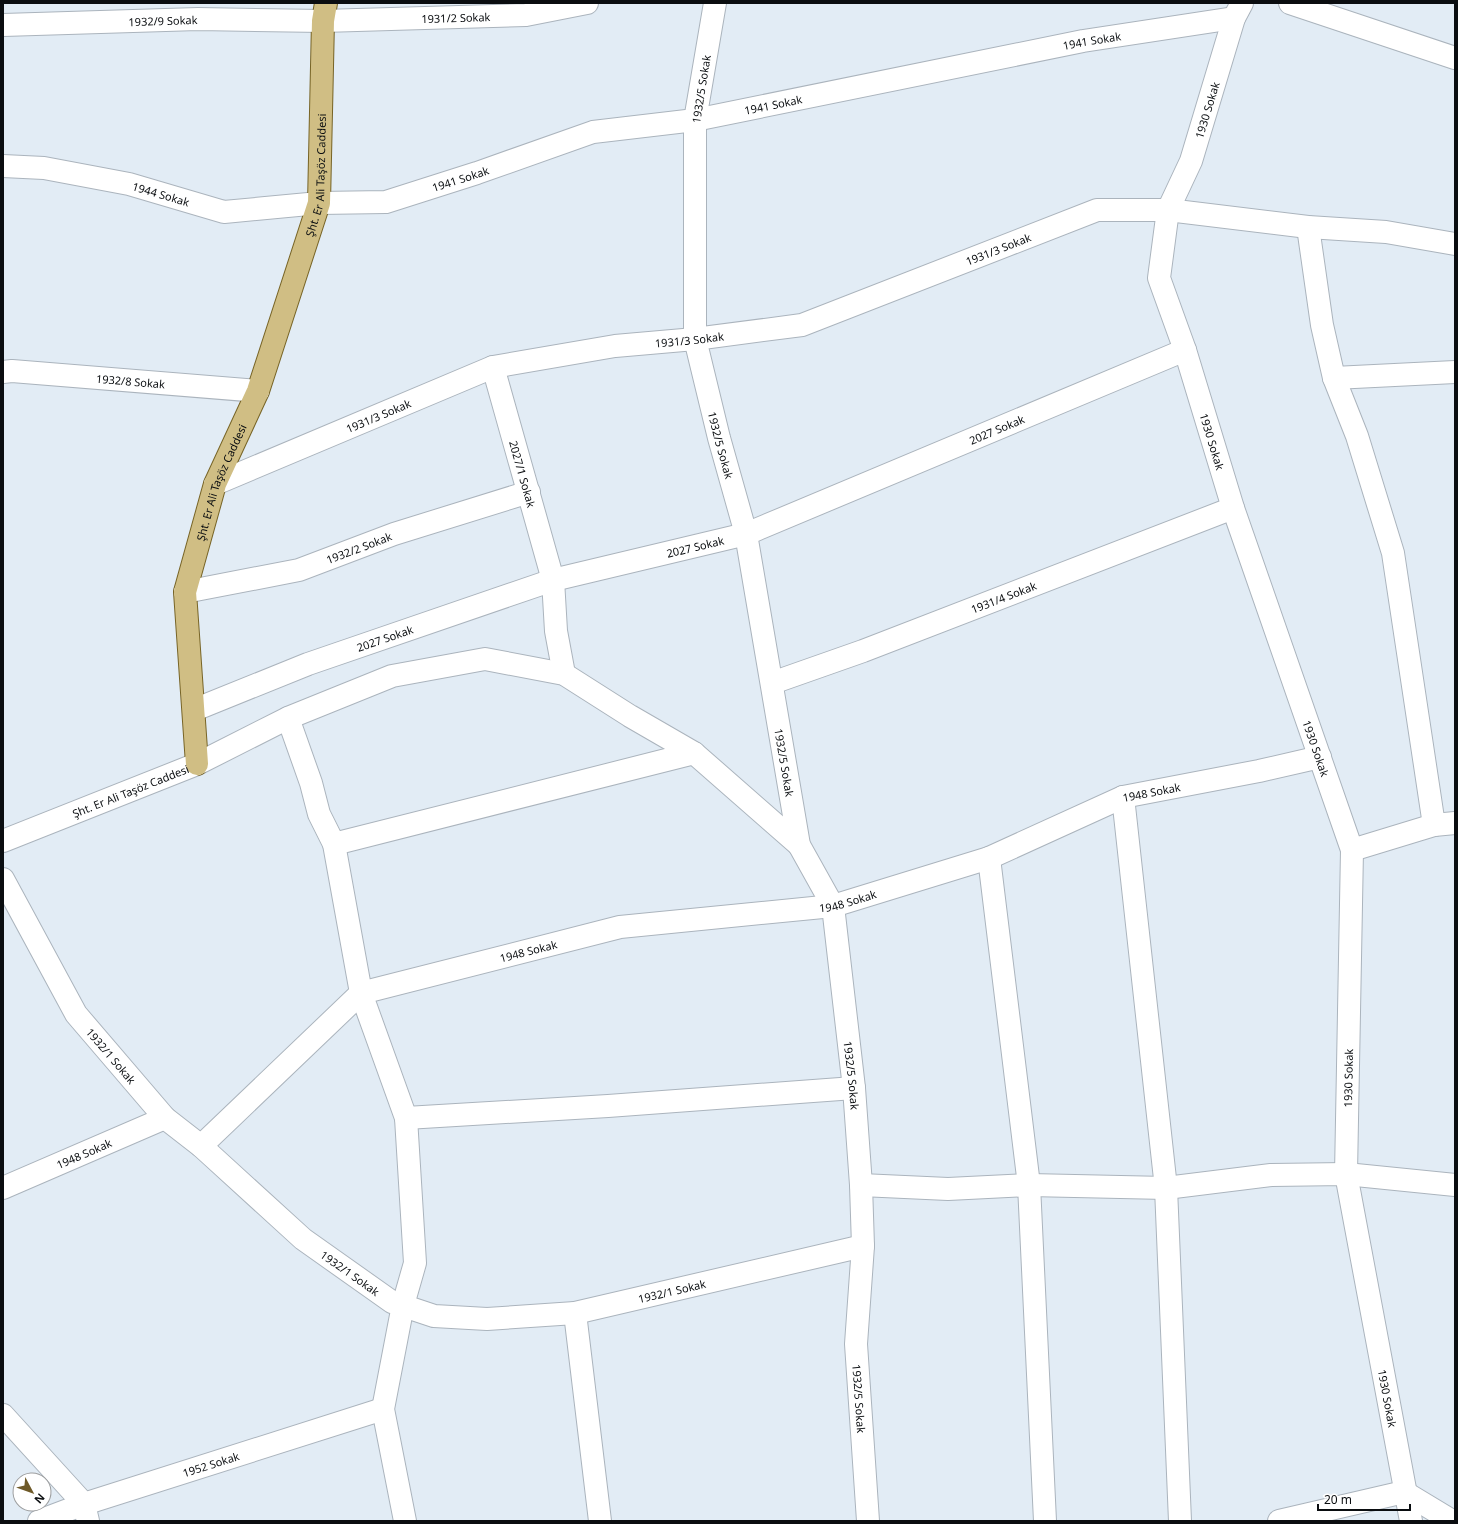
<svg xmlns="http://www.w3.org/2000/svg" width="1458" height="1524" font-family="'Noto Sans',sans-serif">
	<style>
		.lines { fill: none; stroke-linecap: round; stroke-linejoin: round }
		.minor-casing { stroke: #abb4bd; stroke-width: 24 }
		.major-casing { stroke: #776426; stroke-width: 24 }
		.minor { stroke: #fff; stroke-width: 22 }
		.major { stroke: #d0be84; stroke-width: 22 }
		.labels { text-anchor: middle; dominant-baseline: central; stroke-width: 3; stroke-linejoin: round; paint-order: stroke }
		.street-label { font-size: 11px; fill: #0a0d10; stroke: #fff }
	</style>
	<rect width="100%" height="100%" fill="#e2ecf5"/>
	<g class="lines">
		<defs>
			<g id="minor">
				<path id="s1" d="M715 3 695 120V339L719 438 746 534 799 845 833 906 854 1088 861 1185 863 1246 856 1344 868 1521"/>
				<path id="s2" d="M1242 3 1234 18 1191 161 1168 210 1159 278 1185 350 1233 508 1352 850 1346 1174 1411 1521"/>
				<path d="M1290 3 1455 58"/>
				<path id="s3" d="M3 25 198 19 323 21 526 15 587 3"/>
				<path id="s4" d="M3 166 44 168 129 184 224 212 319 203 386 202 477 173 593 132 695 120 1083 41 1234 18"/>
				<path d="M1308 227 1322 325 1334 378 1357 436 1393 553 1434 825"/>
				<path id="s5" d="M493 367 553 580 556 631 564 674"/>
				<path id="s6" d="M3 372 12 371 258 391"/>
				<path d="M1334 378 1455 372"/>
				<path id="s7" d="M215 484 493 367 615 346 695 339 802 325 1097 210H1168L1308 227 1386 232 1455 244"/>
				<path id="s8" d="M185 592 299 570 394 534 529 492"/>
				<path id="s9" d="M772 683 863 651 1233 508"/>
				<path id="s10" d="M194 710 308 664 553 580 746 534 1185 350"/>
				<path d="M288 718 311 783 319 814 334 844 361 993 406 1118 415 1263 403 1305 383 1409 405 1521"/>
				<path d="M1123 797 1166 1188 1180 1521"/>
				<path id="s11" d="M3 841 197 764 288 718 392 676 485 659 564 674 630 716 694 753 799 845"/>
				<path d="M334 844 694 753"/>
				<path d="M1352 850 1434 825 1455 823"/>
				<path d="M989 858 1029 1185 1045 1521"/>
				<path id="s12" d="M3 879 76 1014 165 1118 201 1146 303 1239 392 1302 434 1316 487 1319 575 1313 863 1246"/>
				<path d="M406 1118 608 1106 854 1088"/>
				<path id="s13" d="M201 1146 361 993 620 927 833 906 989 858 1123 797 1259 771 1320 757"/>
				<path d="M861 1185 948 1189 1029 1185 1166 1188 1271 1175 1346 1174 1455 1185"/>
				<path id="s14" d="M3 1188 165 1118"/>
				<path d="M575 1313 600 1521"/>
				<path d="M3 1415 84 1504 88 1521"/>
				<path id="s15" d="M39 1521 84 1504 383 1409"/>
				<path d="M1279 1521 1404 1492 1452 1521"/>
			</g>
			<g id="major">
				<path id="s16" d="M197 764 185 592 215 484 258 391 319 203 323 21 326 3"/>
			</g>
		</defs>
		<use href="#minor" class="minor-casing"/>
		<use href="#major" class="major-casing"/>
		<use href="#minor" class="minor"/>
		<use href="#major" class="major"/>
	</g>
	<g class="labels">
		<g class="street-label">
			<text stroke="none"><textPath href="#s3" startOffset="453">1931/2 Sokak</textPath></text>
			<text stroke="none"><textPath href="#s3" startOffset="160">1932/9 Sokak</textPath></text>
			<text stroke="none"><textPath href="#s4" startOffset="1115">1941 Sokak</textPath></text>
			<text transform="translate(701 89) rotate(-81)">1932/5 Sokak</text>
			<text stroke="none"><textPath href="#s4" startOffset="790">1941 Sokak</textPath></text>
			<text transform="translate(1207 110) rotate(-73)">1930 Sokak</text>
			<text stroke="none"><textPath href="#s16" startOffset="612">Şht. Er Ali Taşöz Caddesi</textPath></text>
			<text stroke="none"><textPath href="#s4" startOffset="467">1941 Sokak</textPath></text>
			<text stroke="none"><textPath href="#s4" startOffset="161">1944 Sokak</textPath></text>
			<text stroke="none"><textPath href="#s7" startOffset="824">1931/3 Sokak</textPath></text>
			<text stroke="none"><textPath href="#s7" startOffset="500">1931/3 Sokak</textPath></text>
			<text stroke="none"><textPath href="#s6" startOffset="128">1932/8 Sokak</textPath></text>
			<text stroke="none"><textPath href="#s7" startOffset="177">1931/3 Sokak</textPath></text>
			<text stroke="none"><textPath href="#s10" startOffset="852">2027 Sokak</textPath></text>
			<text stroke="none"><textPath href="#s2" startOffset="461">1930 Sokak</textPath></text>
			<text stroke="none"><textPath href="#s1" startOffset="447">1932/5 Sokak</textPath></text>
			<text stroke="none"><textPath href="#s5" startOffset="111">2027/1 Sokak</textPath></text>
			<text stroke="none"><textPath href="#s16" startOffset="288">Şht. Er Ali Taşöz Caddesi</textPath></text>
			<text stroke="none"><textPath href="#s10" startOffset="528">2027 Sokak</textPath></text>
			<text stroke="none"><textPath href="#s8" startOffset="180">1932/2 Sokak</textPath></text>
			<text stroke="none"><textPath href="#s9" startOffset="247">1931/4 Sokak</textPath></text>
			<text stroke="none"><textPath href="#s10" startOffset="204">2027 Sokak</textPath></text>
			<text stroke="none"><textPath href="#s2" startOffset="785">1930 Sokak</textPath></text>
			<text stroke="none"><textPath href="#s1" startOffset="771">1932/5 Sokak</textPath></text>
			<text stroke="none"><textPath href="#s11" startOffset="137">Şht. Er Ali Taşöz Caddesi</textPath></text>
			<text stroke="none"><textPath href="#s13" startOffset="1042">1948 Sokak</textPath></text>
			<text stroke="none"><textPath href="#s13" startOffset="718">1948 Sokak</textPath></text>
			<text stroke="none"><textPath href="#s13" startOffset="394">1948 Sokak</textPath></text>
			<text stroke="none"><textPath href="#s12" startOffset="208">1932/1 Sokak</textPath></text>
			<text stroke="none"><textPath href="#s1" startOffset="1095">1932/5 Sokak</textPath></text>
			<text transform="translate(1348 1078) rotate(-89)">1930 Sokak</text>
			<text stroke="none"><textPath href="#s14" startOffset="88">1948 Sokak</textPath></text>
			<text stroke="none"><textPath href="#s12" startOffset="532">1932/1 Sokak</textPath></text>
			<text stroke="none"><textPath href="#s12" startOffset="868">1932/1 Sokak</textPath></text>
			<text stroke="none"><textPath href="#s1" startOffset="1419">1932/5 Sokak</textPath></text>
			<text stroke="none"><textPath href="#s2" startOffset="1445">1930 Sokak</textPath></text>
			<text stroke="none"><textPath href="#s15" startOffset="181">1952 Sokak</textPath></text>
		</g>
	</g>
	<rect width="1458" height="1524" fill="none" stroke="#0a0d10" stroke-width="8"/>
	<g transform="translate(32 1492) rotate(131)"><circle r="19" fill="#ffffff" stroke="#9d9e9f"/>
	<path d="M0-3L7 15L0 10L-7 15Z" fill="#6e5928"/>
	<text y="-6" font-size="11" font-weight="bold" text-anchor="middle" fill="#0a0d10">N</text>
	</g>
	<path d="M1318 1504v6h92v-6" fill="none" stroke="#0a0d10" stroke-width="2"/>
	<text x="1324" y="1504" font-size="12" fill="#0a0d10" stroke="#ffffff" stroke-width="3" paint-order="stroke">20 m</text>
</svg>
